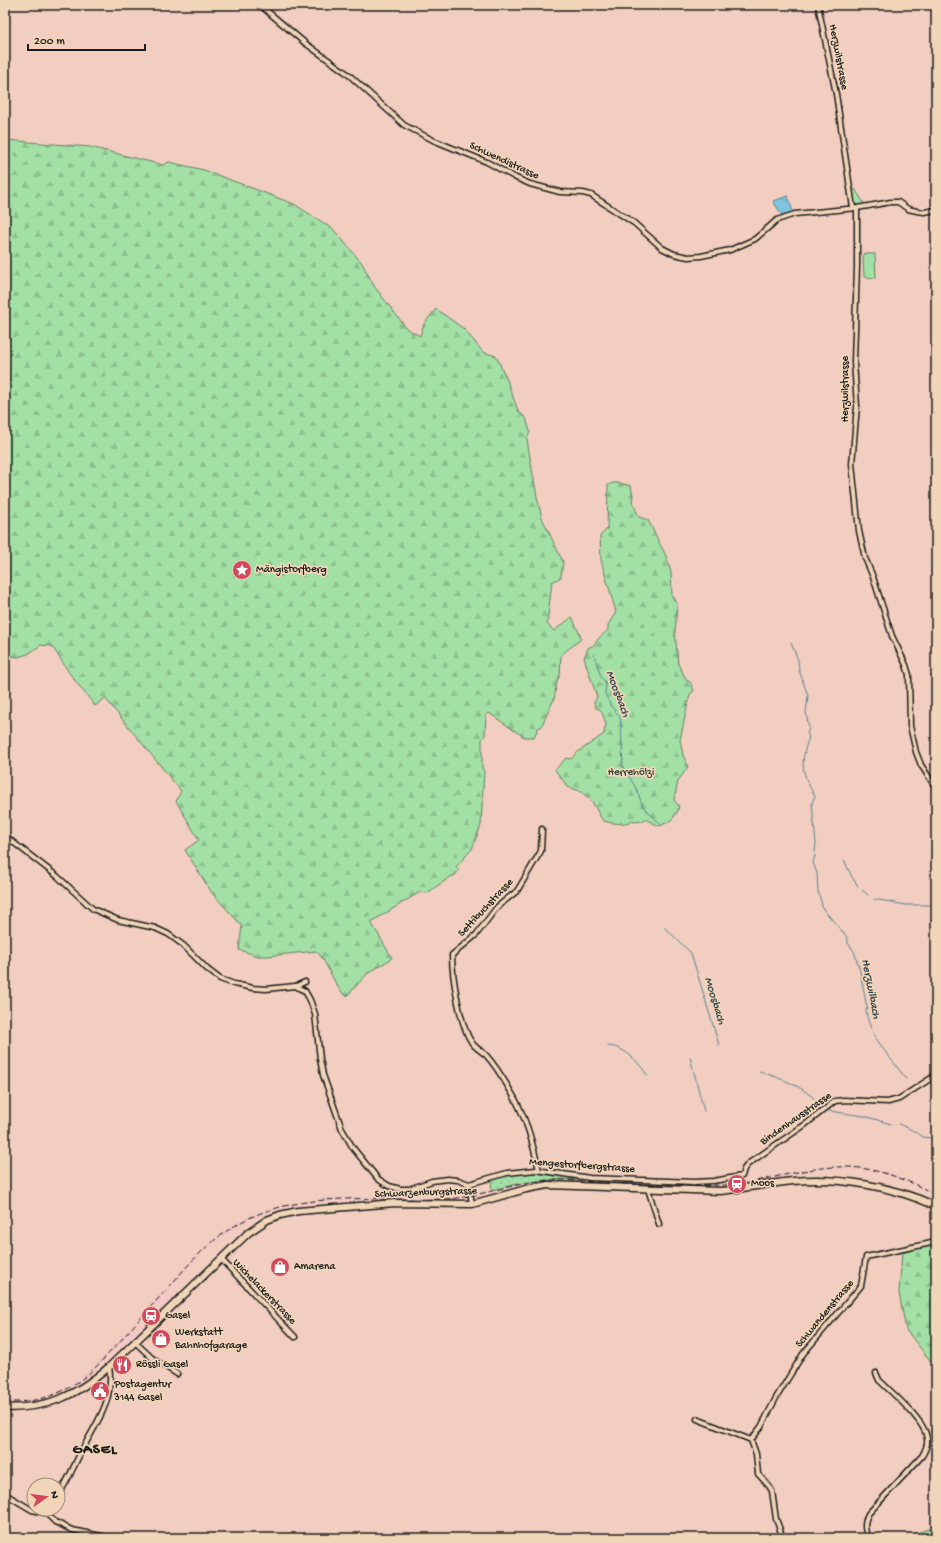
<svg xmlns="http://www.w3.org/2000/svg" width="941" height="1543" font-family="'Gochi Hand',sans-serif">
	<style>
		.built { fill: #f3c9c5 }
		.grass { fill: #a3e0a6; stroke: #607e61 }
		.forest { fill: url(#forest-firs); stroke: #607e61 }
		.garden { fill: url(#garden-dots); stroke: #607e61 }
		.water { fill: url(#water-ripples); stroke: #578191 }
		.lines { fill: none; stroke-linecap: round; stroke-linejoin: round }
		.stream { stroke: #578191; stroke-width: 1 }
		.minor-casing { stroke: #1c1c1c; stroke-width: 7 }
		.secondary-casing { stroke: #1c1c1c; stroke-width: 9 }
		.minor { stroke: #f1d5b8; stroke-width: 4 }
		.secondary { stroke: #f1d5b8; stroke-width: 6 }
		.rail { stroke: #1c1c1c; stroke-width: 1; stroke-dasharray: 6 3; stroke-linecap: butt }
		.labels { text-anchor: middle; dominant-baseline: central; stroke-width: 3.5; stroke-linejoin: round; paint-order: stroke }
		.street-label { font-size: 11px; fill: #1c1c1c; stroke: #f1d5b8 }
		.poi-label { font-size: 11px; fill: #1c1c1c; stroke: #f1d5b8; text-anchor: start }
		.park-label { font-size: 11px; fill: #374338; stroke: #f1d5b8 }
		.water-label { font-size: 12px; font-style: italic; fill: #35464d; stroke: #f1d5b8 }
		.district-label { font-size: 15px; font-weight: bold; letter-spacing: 1px; fill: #1c1c1c; stroke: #f1d5b8 }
	</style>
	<defs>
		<pattern id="forest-firs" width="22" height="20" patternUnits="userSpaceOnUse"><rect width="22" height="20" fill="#a3e0a6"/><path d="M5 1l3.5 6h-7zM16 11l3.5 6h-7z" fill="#8cc08e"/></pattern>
		<pattern id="garden-dots" width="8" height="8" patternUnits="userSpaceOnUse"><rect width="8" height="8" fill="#a3e0a6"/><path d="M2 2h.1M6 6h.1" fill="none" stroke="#8cc08e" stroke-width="1.8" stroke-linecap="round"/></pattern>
		<pattern id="water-ripples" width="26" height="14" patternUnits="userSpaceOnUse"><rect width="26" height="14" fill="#7fc4df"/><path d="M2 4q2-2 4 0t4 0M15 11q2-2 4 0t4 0" fill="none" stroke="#6da8bf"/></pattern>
	</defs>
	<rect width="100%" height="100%" fill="#f2cec0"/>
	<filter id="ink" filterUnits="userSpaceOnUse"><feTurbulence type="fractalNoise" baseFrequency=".025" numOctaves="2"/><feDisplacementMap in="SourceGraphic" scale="8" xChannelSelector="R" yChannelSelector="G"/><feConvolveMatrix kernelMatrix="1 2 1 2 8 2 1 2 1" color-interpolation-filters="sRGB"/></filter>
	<g filter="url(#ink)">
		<path class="built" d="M838 1166 862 1167 888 1172 913 1181 936 1193V1196L904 1181 881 1174 862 1170 838 1169 811 1171 758 1182V1183L731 1187 713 1188 547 1182 530 1185 471 1199 448 1200 396 1199 329 1202 291 1206 269 1212 239 1225V1228L206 1251 175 1285V1300L125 1348 122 1344 81 1382 63 1392 41 1400 23 1403H5V1400H22L44 1396 62 1389 79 1379 106 1354 152 1301 204 1247 233 1225 252 1215 274 1207 290 1203 329 1199 396 1196 455 1197 470 1193 477 1194 529 1181 554 1179 613 1182 731 1183 752 1180 811 1168Z"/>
		<path class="grass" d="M855 189 865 205 858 206 855 204 852 192Z
			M863 254H875L876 278 864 277Z
			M934 1527 936 1538H916L914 1534Z"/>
		<path class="forest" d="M5 140 90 147 163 165 169 162 204 170 294 204 333 229 362 263 374 286 407 329 420 336 424 324 436 309 464 329 483 352 496 356 507 380 518 411 526 418 530 432 527 439 529 452 537 497 542 518 563 562 561 577 552 582 547 624 554 631 572 617 580 635 581 639 561 655 560 675 557 681 554 699 541 727 538 728 534 737H524L489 713 486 715 485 735 482 740V768L484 771 481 825 472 849 456 867 459 871 454 876H452L427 893 420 892 371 922 392 958 367 974 347 996C335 991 328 961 316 951L268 956H258L239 950 242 926 212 893 185 850 199 840 176 801 181 791 105 698 95 706 70 674 52 646 41 645 28 654 18 657 5 655Z
			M612 483H619L631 486 633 496 632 501 639 517 648 520 666 556 671 572 672 596 677 605 675 631 678 664 686 679 690 682 694 691 690 694 680 740 683 755 688 767 678 781 674 800 679 806C677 817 669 823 659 826L645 819 643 821 634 822 633 820C624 826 613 823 603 821L591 800 580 791 568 787 555 770 566 758 571 759 578 752 604 734 606 724 601 710 596 708 594 703 597 697 584 658 588 648 594 645 599 638 608 630V625L616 612 601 560 600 536 607 529 608 485Z
			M931 1244H936V1368L906 1330 899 1293 902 1253Z"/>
		<path class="garden" d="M528 1173H545L579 1178V1180C546 1178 524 1182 492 1190L491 1179 511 1174Z"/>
		<path class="water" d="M788 196 793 212 782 215 773 201Z"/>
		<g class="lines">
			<path class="stream" d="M791 643 798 660 799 670 808 696 806 713 809 729 807 733 809 737C800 763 801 772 815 796L812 803 816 844 815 852
				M594 654 601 677 606 683 605 694 611 706 620 717 621 725 623 767 636 788 643 807 661 824
				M815 855 813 863 817 873 818 891 823 909 847 937 848 943 854 951 860 971 866 1003 868 1008 866 1009C868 1036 891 1057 906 1079
				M844 860 852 877 858 886
				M862 890 868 895
				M874 899 906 905H936
				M664 927 691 953 719 1045
				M608 1046C626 1047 638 1062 648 1076
				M690 1057 704 1111
				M759 1071C783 1080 804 1085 821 1106
				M829 1111 864 1116 891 1124
				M899 1124 914 1131 922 1137 932 1138 936 1143"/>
			<defs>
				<path id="minor" d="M260 5 305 43 348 74 404 125 433 140 487 162 516 178 530 184 560 192 583 193 591 195 634 223 662 248 674 254 688 257 701 256 730 250 755 239 777 220 795 214 857 208 891 202H898L908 209 917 211 924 212 936 210
					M818 5 836 94 853 208
					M857 208V266L854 362 857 406 852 464 859 531 865 558 873 577 892 636 906 665 909 675 910 726 916 752 921 765 936 788
					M5 836 57 876 93 909 118 920 155 928 168 934 183 945 207 969 220 979 234 984 253 988 266 989 295 986 305 991 310 1000 315 1014 320 1059 323 1075 342 1129 353 1148 370 1169 378 1179 389 1186 400 1189H409L432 1181 447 1179 458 1180 469 1184 507 1173 536 1170 590 1178 694 1182 713 1181 742 1176 744 1169 748 1164 806 1124 835 1101 844 1100 888 1102 899 1099 936 1075
					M296 986 305 982
					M539 1170C532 1141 526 1116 510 1090 503 1078 495 1065 486 1055 481 1051 476 1048 472 1043 460 1026 452 976 452 955L476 935 497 907 517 891 541 851 542 829
					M469 1184 472 1204
					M648 1189 659 1224
					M221 1259 295 1337
					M135 1342 152 1358 177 1374
					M697 1419 751 1440
					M751 1440 761 1427 776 1398 803 1354 861 1286 866 1257 936 1242
					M751 1440 756 1454 758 1474 769 1486 772 1491 776 1519 783 1538
					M5 1494 32 1510 46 1513 55 1522 72 1530 111 1538
					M58 1495C68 1482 73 1467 81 1452 95 1425 115 1400 109 1367
					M868 1538C864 1529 864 1523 868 1514L922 1456C925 1451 928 1445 927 1439 926 1421 892 1393 879 1380L876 1373"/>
				<path id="secondary" d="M5 1408C50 1408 75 1396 109 1367L248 1233 267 1220 280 1215 298 1211 395 1203 472 1204 526 1189 548 1185 720 1191C745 1189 769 1183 793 1181 841 1177 892 1186 936 1206"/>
			</defs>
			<use href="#minor" class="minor-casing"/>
			<use href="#secondary" class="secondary-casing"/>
			<use href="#minor" class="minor"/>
			<use href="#secondary" class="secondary"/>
			<path class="rail" d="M5 1402C29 1403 53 1398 73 1385 92 1374 106 1356 121 1340 137 1322 153 1304 169 1287 191 1261 214 1236 245 1220 305 1190 380 1201 445 1199 481 1197 515 1182 551 1180 569 1179 588 1182 607 1183 645 1185 685 1186 724 1185 766 1183 806 1165 849 1167 881 1169 908 1180 936 1195"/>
		</g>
	</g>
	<defs>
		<symbol id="sight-disc" viewBox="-11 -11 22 22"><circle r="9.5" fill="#d1495b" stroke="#f1d5b8"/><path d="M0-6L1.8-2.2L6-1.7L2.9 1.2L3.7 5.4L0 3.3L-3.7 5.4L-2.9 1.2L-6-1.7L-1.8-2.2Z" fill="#fff"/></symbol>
		<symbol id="station-disc" viewBox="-11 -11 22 22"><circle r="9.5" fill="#d1495b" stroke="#f1d5b8"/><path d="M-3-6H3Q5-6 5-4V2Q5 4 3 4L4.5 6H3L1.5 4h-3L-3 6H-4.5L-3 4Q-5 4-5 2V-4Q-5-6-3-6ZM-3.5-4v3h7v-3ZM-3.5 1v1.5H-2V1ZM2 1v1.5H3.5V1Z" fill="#fff"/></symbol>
		<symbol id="shop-disc" viewBox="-11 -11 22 22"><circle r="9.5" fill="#d1495b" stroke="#f1d5b8"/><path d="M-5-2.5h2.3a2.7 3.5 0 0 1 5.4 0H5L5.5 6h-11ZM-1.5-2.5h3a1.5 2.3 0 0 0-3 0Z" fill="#fff"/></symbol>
		<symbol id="restaurant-disc" viewBox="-11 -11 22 22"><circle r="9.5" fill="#d1495b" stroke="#f1d5b8"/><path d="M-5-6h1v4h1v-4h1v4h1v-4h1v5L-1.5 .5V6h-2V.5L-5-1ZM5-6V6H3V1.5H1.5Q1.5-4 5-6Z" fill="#fff"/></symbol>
		<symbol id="civic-disc" viewBox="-11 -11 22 22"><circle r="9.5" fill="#d1495b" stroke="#f1d5b8"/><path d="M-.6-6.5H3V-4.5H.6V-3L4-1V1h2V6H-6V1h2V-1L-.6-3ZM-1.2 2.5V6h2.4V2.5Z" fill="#fff"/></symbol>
	</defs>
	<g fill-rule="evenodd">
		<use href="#sight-disc" x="231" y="559" width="22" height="22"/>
		<use href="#station-disc" x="726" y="1173" width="22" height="22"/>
		<use href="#shop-disc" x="269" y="1256" width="22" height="22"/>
		<use href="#station-disc" x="140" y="1305" width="22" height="22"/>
		<use href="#shop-disc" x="150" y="1328" width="22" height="22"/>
		<use href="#restaurant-disc" x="111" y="1354" width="22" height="22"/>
		<use href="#civic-disc" x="89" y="1380" width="22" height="22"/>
	</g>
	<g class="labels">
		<g class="street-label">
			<text transform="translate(838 57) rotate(79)">Herzwilstrasse</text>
			<text transform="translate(504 161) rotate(25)">Schwendistrasse</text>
			<text transform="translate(846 389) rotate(-90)">Herzwilstrasse</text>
			<text transform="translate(486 908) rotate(-47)">Settibuchstrasse</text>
			<text transform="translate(796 1119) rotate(-35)">Bindenhausstrasse</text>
			<text transform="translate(582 1166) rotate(4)">Mengestorfbergstrasse</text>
			<text transform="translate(426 1193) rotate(-2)">Schwarzenburgstrasse</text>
			<text transform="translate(264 1292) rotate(46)">Wichelackerstrasse</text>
			<text transform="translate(825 1314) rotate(-50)">Schwandenstrasse</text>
		</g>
		<g class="poi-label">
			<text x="256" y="570">Mängistorfberg</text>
			<text x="751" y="1184">Moos</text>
			<text x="294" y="1267">Amarena</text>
			<text x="165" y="1316">Gasel</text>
			<text x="175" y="1333">Werkstatt<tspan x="175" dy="13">Bahnhofgarage</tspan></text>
			<text x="136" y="1365">Rössli Gasel</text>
			<text x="114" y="1385">Postagentur<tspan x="114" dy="13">3144 Gasel</tspan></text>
		</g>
		<g class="park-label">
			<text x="631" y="773">Herrehölzi</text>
		</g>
		<g class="water-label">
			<text transform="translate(617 694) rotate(69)">Moosbach</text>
			<text transform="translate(870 989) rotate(79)">Herzwilbach</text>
			<text transform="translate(714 1001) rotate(73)">Moosbach</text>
		</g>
		<g class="district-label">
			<text x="95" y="1450">GASEL</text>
		</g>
	</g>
	<rect width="941" height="1543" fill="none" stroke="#f1d5b8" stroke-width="20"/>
	<rect x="10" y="10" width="921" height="1523" fill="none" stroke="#1c1c1c" stroke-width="1.5" filter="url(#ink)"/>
	<g transform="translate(46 1497) rotate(76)"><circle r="19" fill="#f1d5b8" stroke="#9c8b7a"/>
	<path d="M0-3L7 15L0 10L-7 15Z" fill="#d1495b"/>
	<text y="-6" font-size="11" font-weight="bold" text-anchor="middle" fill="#1c1c1c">N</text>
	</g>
	<path d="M28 44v6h117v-6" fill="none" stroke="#1c1c1c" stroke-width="2"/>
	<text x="34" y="44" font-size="12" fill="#1c1c1c" stroke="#f1d5b8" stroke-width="3" paint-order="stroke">200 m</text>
</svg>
